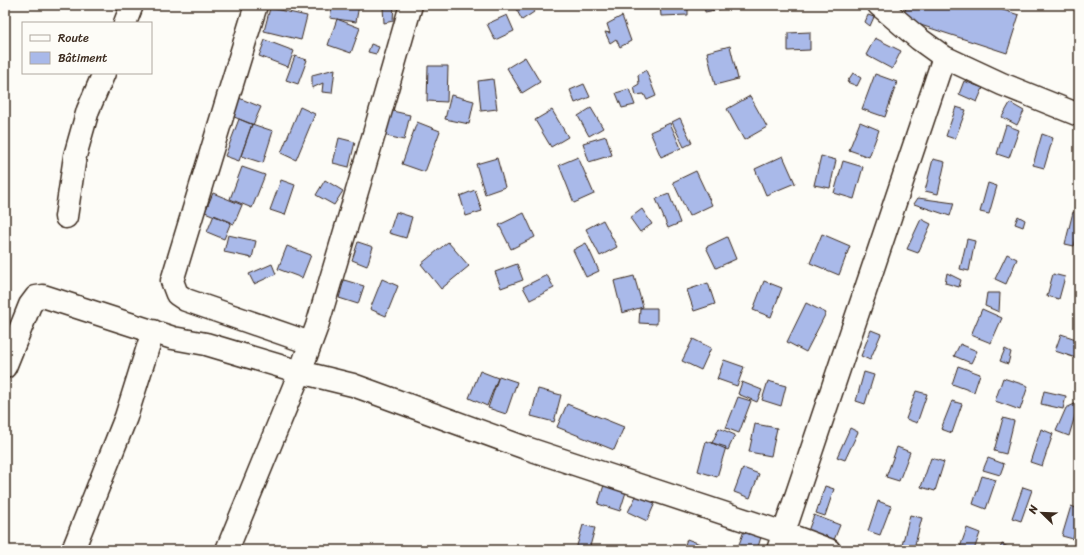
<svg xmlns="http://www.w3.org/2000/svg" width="1084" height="555" font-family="Sriracha,sans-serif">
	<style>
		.building { fill: #a9b9e9; stroke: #3b2a1e }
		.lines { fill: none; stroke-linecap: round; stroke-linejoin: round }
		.street-casing { stroke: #3b2a1e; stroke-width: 25 }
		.street { stroke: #fdfcf7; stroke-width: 22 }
	</style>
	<rect width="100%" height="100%" fill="#fdfcf7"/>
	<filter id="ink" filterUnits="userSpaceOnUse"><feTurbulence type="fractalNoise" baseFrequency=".025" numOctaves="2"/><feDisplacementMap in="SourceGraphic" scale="8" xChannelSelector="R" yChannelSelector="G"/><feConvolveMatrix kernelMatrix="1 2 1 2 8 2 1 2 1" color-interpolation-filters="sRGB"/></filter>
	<g filter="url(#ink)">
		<path class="building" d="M332 5H359L356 22 330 18Z
			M375 5H394L393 21 384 23 383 7 375 6Z
			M519 5H530L534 12 522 20 515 7Z
			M660 5H688V15L661 16Z
			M704 5H730V7L705 12Z
			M907 5H987L1019 15 1007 53 902 19Z
			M270 8 307 16 301 40 264 31Z
			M507 15 514 31 495 40 487 24Z
			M868 15 874 17 870 26 865 22Z
			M622 16 631 41 620 47 616 39 610 43 605 32 610 33 607 24Z
			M337 19 360 28 351 53 328 45Z
			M810 32V50L788 51V33Z
			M875 38 901 51 892 69 866 55Z
			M265 40 294 51 288 67 259 56Z
			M371 44 379 47 376 54 368 52Z
			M730 46 738 79 715 85 707 52Z
			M295 56 307 60 298 84 286 80Z
			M525 57 540 82 522 93 507 68Z
			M428 66H448L447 102 427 101Z
			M335 69 332 93 322 92 323 83 312 88V75Z
			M646 70 656 96 647 100 644 94 636 95 634 87 639 84 638 75Z
			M853 73 861 78 857 86 847 82Z
			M875 74 897 82 885 117 862 109Z
			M493 79 497 109 481 111 478 81Z
			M964 81 983 88 977 102 959 94Z
			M584 84 590 97 575 103 570 90Z
			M629 89 635 105 622 108 616 93Z
			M451 95 474 101 469 124 445 119Z
			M750 96 767 127 744 140 727 109Z
			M239 98 261 107 253 125 232 116Z
			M1010 103 1024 111 1017 125 1002 117Z
			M300 107 315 114 296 160 281 153Z
			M956 107 966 110 955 139 946 136Z
			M591 108 603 128 589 136 578 116Z
			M388 110 410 115 404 140 382 135Z
			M552 110 568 137 551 147 535 120Z
			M680 118 692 143 684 147 672 122Z
			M239 119 252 124 239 161 225 156Z
			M417 122 440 131 425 172 402 164Z
			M860 122 879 130 869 157 849 150Z
			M670 123 681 148 661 157 650 132Z
			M252 124 273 131 263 163 241 156Z
			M1006 125 1019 130 1009 158 997 154Z
			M1042 134 1053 138 1044 168 1033 165Z
			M606 136 612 155 589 162 583 143Z
			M339 138 355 142 349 167 333 163Z
			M783 156 795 183 766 195 755 169Z
			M821 156 836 160 830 188 814 185Z
			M578 157 594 194 574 203 559 165Z
			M497 158 505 187 485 194 476 164Z
			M933 159 945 162 938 194 925 191Z
			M843 161 863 167 854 199 834 193Z
			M242 167 265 175 252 208 230 199Z
			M696 171 712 205 689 216 673 182Z
			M281 180 295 185 285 215 270 210Z
			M325 180 343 191 334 205 316 195Z
			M988 183 997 186 989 214 980 212Z
			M475 190 482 211 466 216 460 196Z
			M213 193 242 205 234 224 205 212Z
			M669 194 680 223 668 228 656 199Z
			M918 198 954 203 950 216 914 204Z
			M642 209 652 224 640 232 630 218Z
			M396 212 412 217 406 238 389 233Z
			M1073 212 1079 213V229L1074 246 1065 244Z
			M524 213 535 237 511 249 499 225Z
			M214 215 231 222 224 239 207 232Z
			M1018 216 1025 220 1023 227 1015 224Z
			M921 219 931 224 918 253 907 249Z
			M603 220 617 247 600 256 586 229Z
			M822 234 850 246 839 275 810 263Z
			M228 235 256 241 252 258 224 252Z
			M727 237 736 259 716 268 706 247Z
			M967 239 975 241 969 271 960 269Z
			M358 242 373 247 367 266 352 260Z
			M448 242 469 266 441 289 421 264Z
			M586 243 599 271 586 277 573 250Z
			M287 246 311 255 302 278 278 269Z
			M1007 254 1017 259 1006 284 995 279Z
			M272 264 276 274 254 284 249 274Z
			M517 264 523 280 501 288 495 272Z
			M947 273 961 280 959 287 945 283Z
			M1053 274 1065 277 1059 299 1047 296Z
			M547 275 554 288 530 300 523 287Z
			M634 276 643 307 622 313 614 281Z
			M382 279 398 286 386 316 370 309Z
			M344 280 364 286 358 304 339 298Z
			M764 281 782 288 771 317 753 310Z
			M708 283 715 304 694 311 687 290Z
			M987 293H1000L999 312 985 306Z
			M806 303 826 313 806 352 787 342Z
			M640 308H657V324L639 323Z
			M982 309 1002 318 991 343 971 335Z
			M871 330 881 334 870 360 861 356Z
			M1061 334 1079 340V349L1076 358 1055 351Z
			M693 339 711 348 701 370 682 361Z
			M960 344 977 351 971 363 954 356Z
			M1005 349 1011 352 1008 364 1000 361Z
			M724 360 744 367 737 386 717 379Z
			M958 366 980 374 974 392 952 384Z
			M480 371 498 378 487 406 469 398Z
			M864 372 874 375 865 404 856 401Z
			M499 376 517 382 506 414 488 408Z
			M1003 378 1028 386 1020 410 995 401Z
			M768 381 786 386 781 406 762 400Z
			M742 382 762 390 757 402 738 394Z
			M538 389 561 395 554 422 531 416Z
			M916 391 927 394 917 423 906 419Z
			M1044 391 1066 396 1063 409 1041 404Z
			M738 397 751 401 739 433 726 428Z
			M952 401 962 404 952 433 941 429Z
			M1079 402 1069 436 1056 431 1066 408Z
			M567 404 624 427 614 450 557 427Z
			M1003 418 1014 421 1006 454 994 451Z
			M755 424 777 428 771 456 749 452Z
			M719 428 735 435 728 450 712 443Z
			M850 428 858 432 845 460 837 457Z
			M1041 429 1053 434 1042 466 1030 462Z
			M706 441 726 447 717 477 698 471Z
			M897 447 910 452 899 481 886 477Z
			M931 458 944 462 935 491 921 487Z
			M988 458 1004 464 1000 475 983 470Z
			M743 468 759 474 750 498 734 492Z
			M982 476 996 480 986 509 973 504Z
			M604 485 626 492 620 511 598 504Z
			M825 486 834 489 825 516 816 513Z
			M1023 487 1032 490 1021 521 1012 518Z
			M637 494 655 503 647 521 628 512Z
			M878 501 891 506 880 535 868 531Z
			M1071 506 1079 509V520L1073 539 1062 536Z
			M814 515 840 525 834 540 808 531Z
			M910 515 922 518 914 548 902 545Z
			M583 525 595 528 589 550 576 549Z
			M745 528 762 534 757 550H748L738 547Z
			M967 528 980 533 974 550H959Z
			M687 539 703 545 701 550H683Z
			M1002 544 1012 549V550H999Z"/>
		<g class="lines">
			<defs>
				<path id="street" d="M256 5 172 281 177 294 186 300 310 343
					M125 23 132 5
					M944 57 1002 84 1079 115
					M66 217 75 156 88 110 104 73
					M5 367 30 305 36 297 43 296 173 338 206 344 300 372 353 385 523 447 784 533 829 550
					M73 550 126 417 153 331
					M227 550 300 372 317 326 374 134 411 5
					M778 550 944 57 919 39 879 5"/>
			</defs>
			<use href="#street" class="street-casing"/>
			<use href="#street" class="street"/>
		</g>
	</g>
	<rect width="1084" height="555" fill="none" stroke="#fdfcf7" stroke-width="20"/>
	<rect x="10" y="10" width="1064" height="535" fill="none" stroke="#3b2a1e" stroke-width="1.5" filter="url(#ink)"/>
	<rect x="22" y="22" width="130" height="52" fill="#fdfcf7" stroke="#afa8a0"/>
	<rect x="30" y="35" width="20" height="6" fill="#fdfcf7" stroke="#afa8a0"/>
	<text x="58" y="42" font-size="12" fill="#3b2a1e">Route</text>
	<rect x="30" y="52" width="20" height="12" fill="#a9b9e9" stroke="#afa8a0"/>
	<text x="58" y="62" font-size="12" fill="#3b2a1e">Bâtiment</text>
	<g transform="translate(1042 513) rotate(293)" stroke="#fdfcf7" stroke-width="3" paint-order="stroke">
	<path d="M0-3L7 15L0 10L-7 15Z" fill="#3b2a1e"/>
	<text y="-6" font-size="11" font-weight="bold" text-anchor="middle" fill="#3b2a1e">N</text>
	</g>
</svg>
